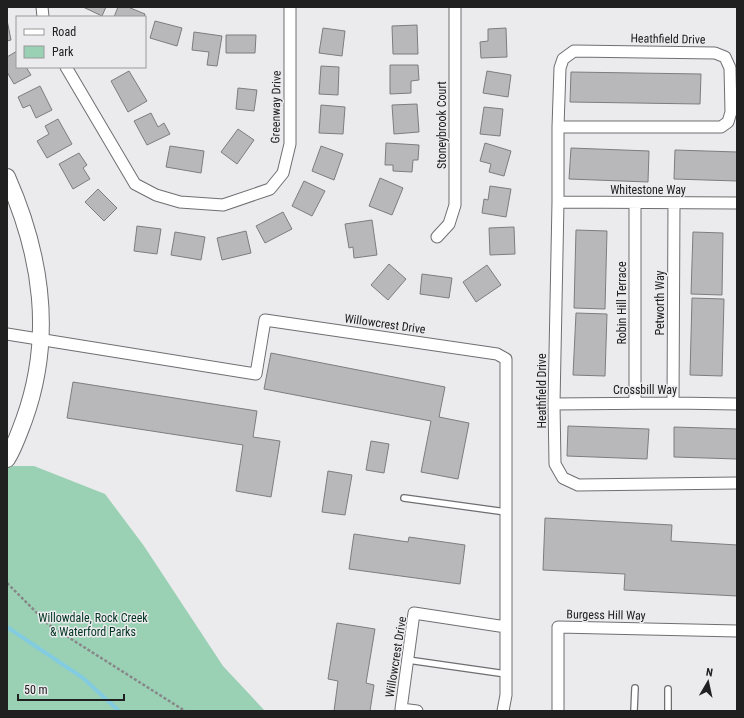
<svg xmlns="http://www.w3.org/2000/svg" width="744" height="718" font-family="'Roboto Condensed',sans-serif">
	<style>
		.green { fill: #9ad1b5 }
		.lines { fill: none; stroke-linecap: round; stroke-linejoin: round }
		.stream { stroke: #83cce0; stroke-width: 4 }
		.building { fill: #b8b8bb; stroke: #7c7d7f }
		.lane-casing { stroke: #6e6f71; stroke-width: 8 }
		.street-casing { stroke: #6e6f71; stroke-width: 13 }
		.secondary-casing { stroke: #6e6f71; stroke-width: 18 }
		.path { stroke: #88888a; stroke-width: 2.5; stroke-dasharray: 3 2; stroke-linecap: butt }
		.lane { stroke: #fff; stroke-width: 5.5 }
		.street { stroke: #fff; stroke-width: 11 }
		.secondary { stroke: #fff; stroke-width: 16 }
		.labels { text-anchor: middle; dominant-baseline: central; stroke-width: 3; stroke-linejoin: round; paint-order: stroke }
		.street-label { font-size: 12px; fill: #202021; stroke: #ebebee }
		.park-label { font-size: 12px; fill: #003420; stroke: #ebebee }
	</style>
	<rect width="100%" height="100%" fill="#ebebee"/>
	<path class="green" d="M7 466H34L105 494 144 546 223 666 265 711H7Z"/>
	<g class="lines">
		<path class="stream" d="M7 627 83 678 119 711"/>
	</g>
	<path class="building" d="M83 7H106L102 16Z
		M118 7H128L145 14 144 17H114Z
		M7 20 11 40 7 41Z
		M155 21 182 28 177 46 150 38Z
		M417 25 418 54H393L392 26Z
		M323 28 345 31 342 56 319 53Z
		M506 28 507 57 481 58 480 42 488 41V29Z
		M194 32 222 36 217 66 207 65 209 52 192 50Z
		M226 35H256L255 53H226Z
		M17 51V67H26L31 75 14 84 7 72V57Z
		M390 65H418L419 80 411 81V93L390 94Z
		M321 66 339 67 338 95 319 94Z
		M129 71 147 101 128 112 111 81Z
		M487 71 511 75 508 97 483 93Z
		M571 72 701 74 700 104 570 102Z
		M40 86 52 110 36 118 30 105 23 108 18 97Z
		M238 88 257 90 254 111 236 109Z
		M417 104 419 132 394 134 392 105Z
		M321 105 345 107 343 134 319 133Z
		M484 107 503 109 500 136 480 134Z
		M151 113 158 127 164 123 170 134 147 145 134 121Z
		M58 119 72 144 47 158 37 141 49 134 45 126Z
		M238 129 254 140 237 164 221 152Z
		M386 143 419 145 418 160H413L412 172 393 171V165H385Z
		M485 143 511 151 504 176 489 172 491 164 480 161Z
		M170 146 204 151 201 173 166 167Z
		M321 146 343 154 334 180 312 171Z
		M571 148 649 151 648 182 569 179Z
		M675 150 737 152V181L674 179Z
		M79 153 87 165 83 168 90 179 73 189 59 164Z
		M380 178 403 188 392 215 369 206Z
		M304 181 325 191 312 216 292 206Z
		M490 186 511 189 506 217 482 213 484 199 488 200Z
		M98 189 117 208 104 221 85 202Z
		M283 212 292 229 265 243 256 226Z
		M372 220 377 255 354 258 353 247 349 248 345 224Z
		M137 226 161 229 157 254 134 251Z
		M514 227 515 254 490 255 489 228Z
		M576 230 607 231 605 309 574 308Z
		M246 231 251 253 222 260 217 238Z
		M175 232 205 237 201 260 171 255Z
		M693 232 723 233 722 295 691 294Z
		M389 264 406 279 388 300 371 285Z
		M487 265 501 285 476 302 463 282Z
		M422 274 452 278 449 298 420 294Z
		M692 298 724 299 722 376 690 375Z
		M576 313 607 314 605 376 573 375Z
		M271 353 445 387 439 417 469 423 458 479 421 472 431 421 264 389Z
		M73 382 257 411 253 437 280 441 271 497 236 491 243 445 67 418Z
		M568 426 649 429 647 459 567 456Z
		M674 427 737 429V459L674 457Z
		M371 441 389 444 384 473 366 470Z
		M328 471 352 475 345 515 322 512Z
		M545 518 672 525 671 541 737 545V596L624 590 625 574 543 570Z
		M354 534 408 542 409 537 465 545 460 584 349 569Z
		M337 623 375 629 366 683 374 685 370 711H334L338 681 328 679Z"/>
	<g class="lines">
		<defs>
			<path id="lane" d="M404 498 506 512
				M408 660 506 674
				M668 689V711
				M634 711 635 688"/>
			<path id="street" d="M42 7 43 17
				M66 67 135 184 156 195 180 202 223 205 270 189 283 173 290 144V7
				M558 127H721L728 122 731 112 730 68 725 57 715 53 574 51 563 59 560 68 558 127V202L554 404 555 464 563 478 578 485 737 483
				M558 202 737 203
				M635 203V403
				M437 237 449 224 455 205V7
				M7 334 256 374 265 320 497 354 506 359V695L503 711
				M673 403 674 203
				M554 404 673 403 737 404
				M417 711 401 709 414 613 506 627
				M558 711V627L737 631"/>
			<path id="secondary" d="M7 177C42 256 54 337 24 420 19 433 14 448 7 459"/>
		</defs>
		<use href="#lane" class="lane-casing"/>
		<use href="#street" class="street-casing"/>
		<use href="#secondary" class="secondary-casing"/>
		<path class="path" d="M7 583 49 625 185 711"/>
		<use href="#lane" class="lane"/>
		<use href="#street" class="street"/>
		<use href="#secondary" class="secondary"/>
	</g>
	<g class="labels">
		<g class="street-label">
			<text transform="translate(668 39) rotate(1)">Heathfield Drive</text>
			<text transform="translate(276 107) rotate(-89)">Greenway Drive</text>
			<text transform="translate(442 125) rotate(-90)">Stoneybrook Court</text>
			<text x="648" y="190">Whitestone Way</text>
			<text transform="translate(622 303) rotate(-90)">Robin Hill Terrace</text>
			<text transform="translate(660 303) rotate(-90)">Petworth Way</text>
			<text transform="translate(385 324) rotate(8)">Willowcrest Drive</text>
			<text x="645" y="390">Crossbill Way</text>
			<text transform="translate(542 391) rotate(-90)">Heathfield Drive</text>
			<text transform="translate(606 615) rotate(1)">Burgess Hill Way</text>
			<text transform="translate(396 657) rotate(-81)">Willowcrest Drive</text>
		</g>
		<g class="park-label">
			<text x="93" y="618">Willowdale, Rock Creek<tspan x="93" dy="14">&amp; Waterford Parks</tspan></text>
		</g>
	</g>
	<rect width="744" height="718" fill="none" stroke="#202021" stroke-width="16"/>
	<rect x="16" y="16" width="130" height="52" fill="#ebebee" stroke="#9a9a9c"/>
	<rect x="24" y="29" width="20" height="6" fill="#ffffff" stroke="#9a9a9c"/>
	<text x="52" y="36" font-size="12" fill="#202021">Road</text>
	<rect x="24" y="46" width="20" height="12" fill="#9ad1b5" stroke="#9a9a9c"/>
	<text x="52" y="56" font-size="12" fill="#202021">Park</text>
	<g transform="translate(708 682) rotate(9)" stroke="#ebebee" stroke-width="3" paint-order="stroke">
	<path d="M0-3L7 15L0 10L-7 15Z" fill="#202021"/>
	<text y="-6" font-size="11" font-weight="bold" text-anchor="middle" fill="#202021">N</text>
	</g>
	<path d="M18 694v6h106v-6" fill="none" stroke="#202021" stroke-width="2"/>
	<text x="24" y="694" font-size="12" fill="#202021" stroke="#ebebee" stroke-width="3" paint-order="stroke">50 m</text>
</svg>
